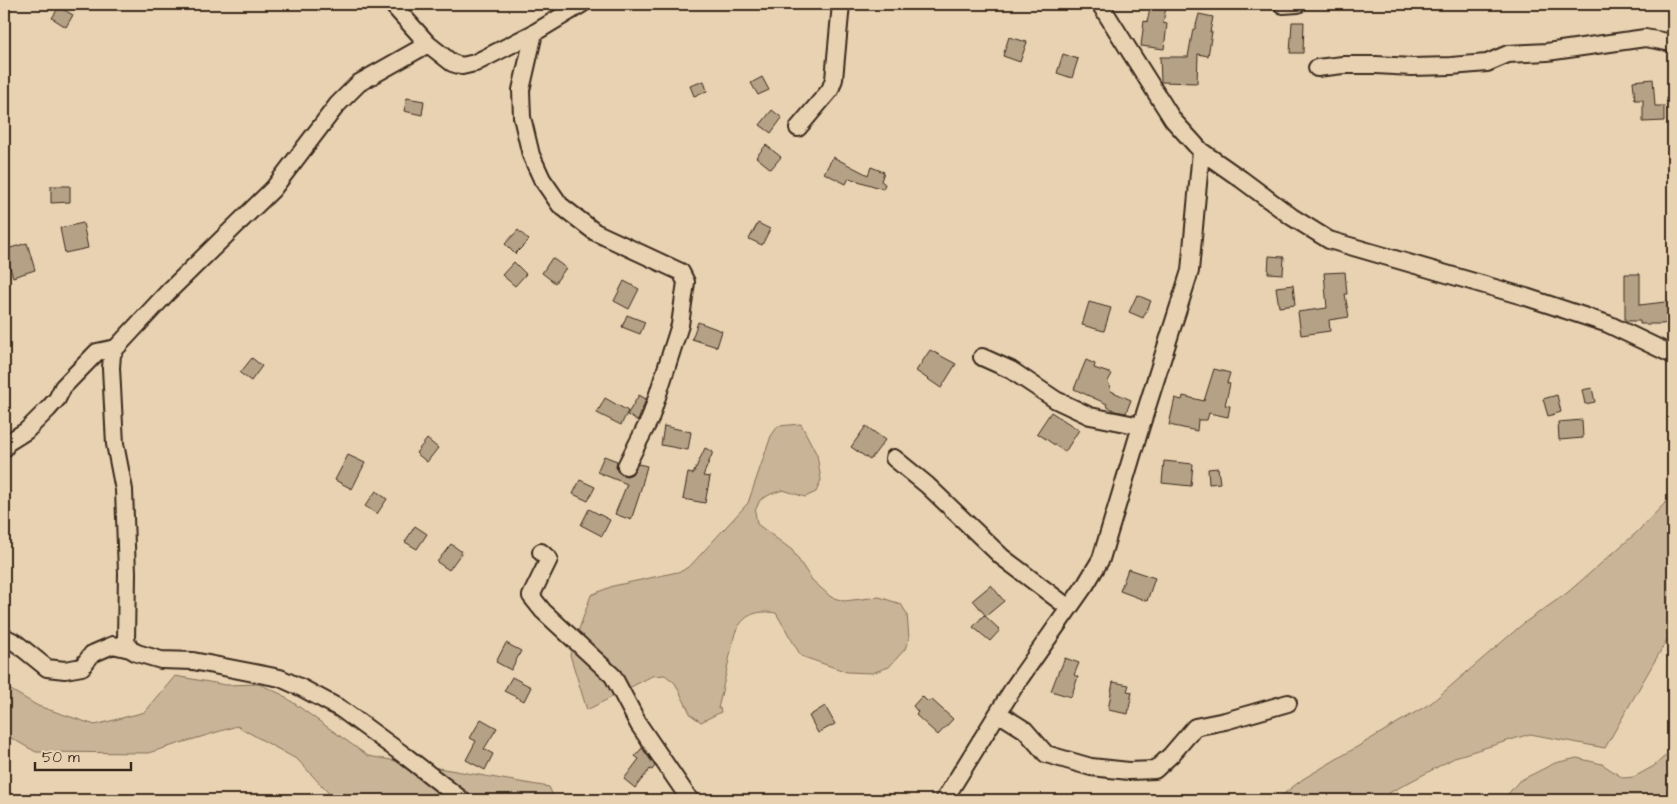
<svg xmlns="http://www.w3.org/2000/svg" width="1677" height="804" font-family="'Architects Daughter',sans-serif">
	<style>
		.green { fill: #c9b497; stroke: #826f5a }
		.building { fill: #b4a186; stroke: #3b2a1e }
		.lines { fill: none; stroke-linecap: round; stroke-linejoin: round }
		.minor-casing { stroke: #3b2a1e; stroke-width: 20 }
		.minor { stroke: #e8d2b1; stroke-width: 16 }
	</style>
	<rect width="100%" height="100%" fill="#e8d2b1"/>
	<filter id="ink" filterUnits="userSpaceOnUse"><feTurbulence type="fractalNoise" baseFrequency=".02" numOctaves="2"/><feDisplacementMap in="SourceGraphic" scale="10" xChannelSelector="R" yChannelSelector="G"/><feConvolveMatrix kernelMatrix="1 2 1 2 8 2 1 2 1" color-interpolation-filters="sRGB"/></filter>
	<g filter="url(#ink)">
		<path class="green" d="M801 424 817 455 821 480 816 492 805 497 783 490 771 494 760 500 755 511 757 524 792 550 812 580 831 597 844 601 879 597 901 604 907 614 909 638 905 649 889 667 872 673 847 672 801 656 776 613C756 610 744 614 735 633L718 709 720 708 721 712 701 722 691 715 675 683 665 675 652 676 587 710 570 655 591 595 613 586 682 571 691 565 748 503 771 436 778 426Z
			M1673 495V629L1605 748 1530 734 1458 756 1376 800H1276L1303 779 1431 703 1524 623 1567 593 1635 534Z
			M175 676 226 685 259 684 281 694 368 756 549 787 555 800H335L298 760 237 726 148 753 36 752 4 734V686L38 706 95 725 145 712Z
			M1673 749V800H1503L1519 781 1555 763 1577 758 1602 764 1623 778 1634 777 1654 766Z"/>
		<path class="building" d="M1151 4 1166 7 1163 23 1167 24 1164 49 1141 46 1144 21 1147 22Z
			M59 7 73 15 66 27 52 18Z
			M1199 14 1213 17 1210 32H1212L1208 56 1198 54 1197 83 1161 82 1160 57H1188L1193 29H1195Z
			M1292 22H1304L1303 53H1290Z
			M1009 37 1027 42 1020 62 1003 56Z
			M1063 54 1078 59 1072 78 1057 73Z
			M762 77 769 90 758 95 751 83Z
			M1653 79 1655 106H1664V121L1643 122V100H1635L1633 81Z
			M704 81 707 91 694 96 690 86Z
			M407 98 424 101 422 115 404 111Z
			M772 110 782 118 771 133 760 125Z
			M766 145 781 157 771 169 756 157Z
			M833 157 868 175 871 167 884 172 881 181 885 184 883 189 849 178 846 184 824 173Z
			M51 186H70V202L51 203Z
			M83 223 88 248 65 253 60 228Z
			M758 223 770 229 762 245 749 239Z
			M518 230 529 240 515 254 505 244Z
			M27 243 35 270 13 277 4 250Z
			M1269 256 1284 257 1283 274 1268 273Z
			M552 258 566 268 555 283 542 273Z
			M514 262 526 274 515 286 502 275Z
			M1345 272 1347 294H1345L1349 317 1329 320 1330 331 1301 335 1298 312 1327 308 1324 273Z
			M1625 274H1640V305L1673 301V322L1662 324H1640V321H1625Z
			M624 281 639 289 629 309 614 301Z
			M1293 285 1295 305 1279 307 1276 287Z
			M1137 295 1151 301 1143 318 1129 312Z
			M1089 302 1111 308 1104 331 1082 325Z
			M627 315 645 322 640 334 622 327Z
			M698 322 722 331 717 347 692 339Z
			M930 350 956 364 941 388 916 371Z
			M252 358 262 366 251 381 240 373Z
			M1086 360 1095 364 1094 368 1112 374 1108 381 1111 391 1131 400 1126 413 1115 411 1106 406 1107 404 1074 389Z
			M1214 369 1230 373 1227 383 1230 384 1225 405 1230 406 1228 417 1209 413 1207 420H1198L1197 431 1169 425 1175 398 1182 400 1183 396 1204 401Z
			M1592 388 1595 402 1585 404 1582 390Z
			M639 395 646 399 638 421 627 415Z
			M1557 395 1561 412 1548 416 1543 399Z
			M605 398 628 411 621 425 597 413Z
			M1051 412 1079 430 1065 452 1037 433Z
			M1582 420 1583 438 1559 440 1558 422Z
			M664 426 691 432 688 450 661 445Z
			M866 426 885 440 870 460 851 447Z
			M427 439 438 448 427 462 416 453Z
			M705 448 713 452 703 476 710 477 705 503 683 499 688 473 693 474Z
			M348 455 365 463 352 489 335 480Z
			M604 456 617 461 616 466 617 471 622 475 627 476 632 474 638 464 647 466 639 496 631 520 615 514 627 484 597 472Z
			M1164 461 1193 464 1191 486 1162 483Z
			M1218 468 1220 483 1209 484 1208 469Z
			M580 480 595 487 588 501 573 494Z
			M376 491 387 499 377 514 365 506Z
			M589 509 610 520 602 536 581 525Z
			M415 526 427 534 417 549 405 542Z
			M451 544 462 552 449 570 437 562Z
			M1128 569 1155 578 1147 601 1120 591Z
			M991 585 1004 601 986 616 973 600Z
			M984 615 1000 630 990 641 973 627Z
			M506 643 521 651 511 670 496 662Z
			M1065 658 1079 663 1074 675 1078 677 1071 697 1051 691 1059 670H1060Z
			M512 677 531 687 524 701 504 691Z
			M1113 682 1129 685 1127 691 1132 692 1128 714 1108 710Z
			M922 696 928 702 931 699 953 719 938 735 916 715 918 712 913 706Z
			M825 706 835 724 818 733 809 716Z
			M481 719 497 728 484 749 493 754 485 770 466 760 476 741 470 738Z
			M642 748 655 766 652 770 650 769 635 788 624 779 639 759 635 756Z"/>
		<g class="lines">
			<defs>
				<path id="minor" d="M392 4 428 44 452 63 462 66 475 63 534 33 582 4
					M1100 4 1173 120 1201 151 1241 179 1292 217 1329 240 1526 297 1608 324 1673 355
					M1283 5 1298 4
					M534 33 521 90 522 117 531 155 542 179 560 205 595 232 681 272 686 282 680 325 650 419 626 466
					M1317 68 1343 65H1376L1412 67 1451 66 1487 63 1508 54 1547 52 1645 38 1673 43
					M798 128 830 90 834 79 841 4
					M982 357 1011 370 1056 400 1090 416 1141 426
					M4 449 7 443 26 431 48 409 57 399 63 387 97 352 116 348
					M894 458 927 485 1002 557 1069 608
					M541 552 549 559 531 596 543 611 613 676 639 725 690 800
					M4 637 16 643 47 668 65 670 82 667 92 654 113 645 130 649 137 653 161 660 193 661 280 678 302 688 341 709 408 758 462 800
					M130 649 126 641 127 573 124 490 115 444 111 368 112 354 116 348 168 292 273 189 337 105 359 83 428 44
					M998 713 1025 730 1046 754 1091 767 1129 771 1155 770 1171 755 1195 727 1225 721 1288 703
					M944 800 1016 684 1086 584 1101 559 1141 426 1190 271 1201 151"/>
			</defs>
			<use href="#minor" class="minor-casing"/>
			<use href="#minor" class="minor"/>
		</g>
	</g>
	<rect width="1677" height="804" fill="none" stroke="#e8d2b1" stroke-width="20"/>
	<rect x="10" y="10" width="1657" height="784" fill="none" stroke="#3b2a1e" stroke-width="2" filter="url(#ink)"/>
	<path d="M35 762v8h96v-8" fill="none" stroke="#3b2a1e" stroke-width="2.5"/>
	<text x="42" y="762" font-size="15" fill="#3b2a1e" stroke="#e8d2b1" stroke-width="4" paint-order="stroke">50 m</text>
</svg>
